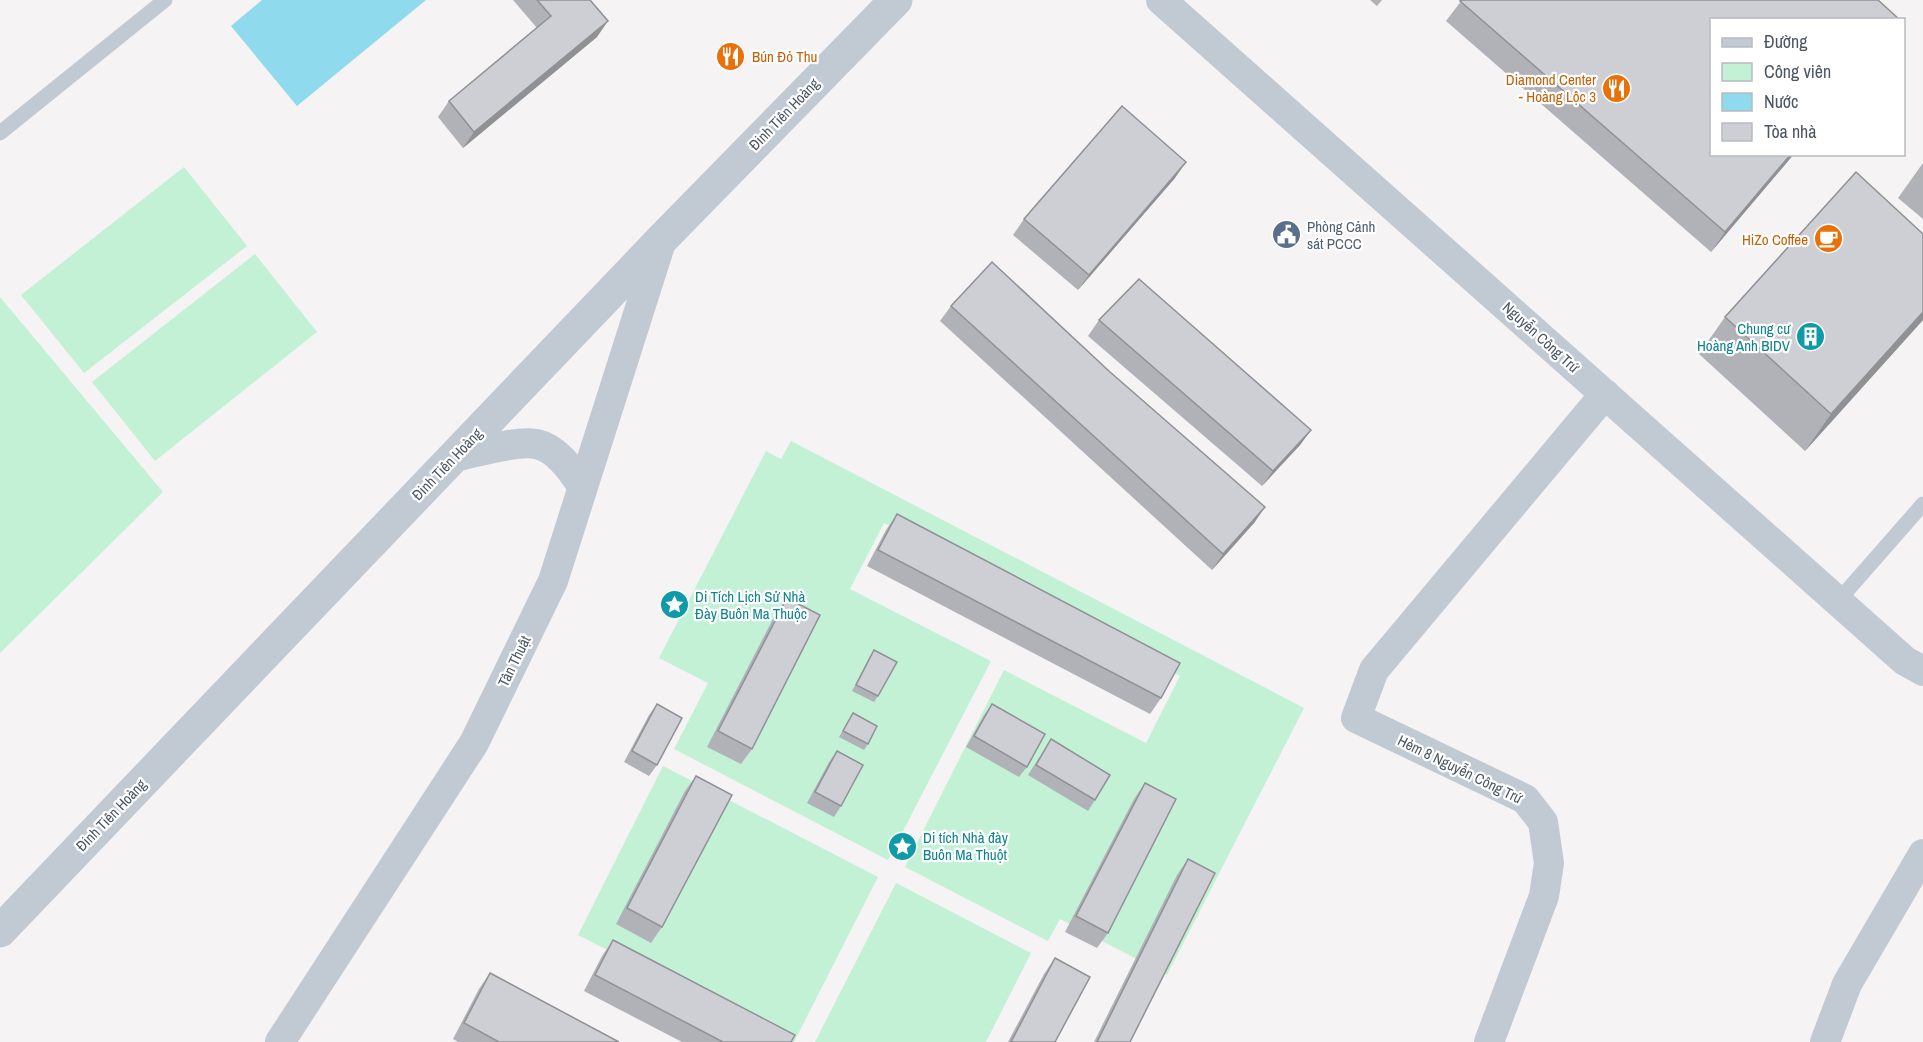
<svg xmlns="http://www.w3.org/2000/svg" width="1923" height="1042" font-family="'Archivo Narrow',sans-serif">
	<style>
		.green { fill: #c3f1d5 }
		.water { fill: #90daee }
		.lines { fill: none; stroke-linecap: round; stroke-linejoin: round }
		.service { stroke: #c1cad2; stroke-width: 15 }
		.minor { stroke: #c1cad2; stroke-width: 30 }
		.tertiary { stroke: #c1cad2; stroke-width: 33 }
		.wall { fill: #b0b2b7 }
		.shaded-wall { fill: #909195 }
		.building { fill: #cdcfd5; stroke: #909195; stroke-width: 1.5 }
		.labels { text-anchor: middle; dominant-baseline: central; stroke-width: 4.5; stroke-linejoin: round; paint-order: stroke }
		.food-label { font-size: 15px; fill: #c56008; stroke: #fff; text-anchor: end }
		.street-label { font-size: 15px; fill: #4a5661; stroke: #fff }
		.service-label { font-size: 15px; fill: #4e5e75; stroke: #fff; text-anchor: start }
		.culture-label { font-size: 15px; fill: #0d838f; stroke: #fff; text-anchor: start }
	</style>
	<rect width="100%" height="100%" fill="#f5f3f3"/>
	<path class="green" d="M184 167 247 246 84 373 21 295Z
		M255 254 317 332 155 461 92 382Z
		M0 297 163 492 0 653Z
		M791 441 1304 708 1167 975 1060 919 1048 941 905 867 1004 670 1146 743 1180 676 884 523 850 589 991 661 888 860 674 749 708 683 659 658 766 451 781 459Z
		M663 766 878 877 794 1042H788L578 935Z
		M896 883 1031 953 986 1042H815Z"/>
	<path class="water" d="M262 0H426L297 106 231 26Z"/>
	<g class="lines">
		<path class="service" d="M0 133 165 0
			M1838 601 1923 504"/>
		<path class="minor" d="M1161 0 1905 661 1923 671
			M454 457C475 453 516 440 536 444 557 448 572 471 583 487
			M280 1042 474 743 553 581 662 239
			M1489 1042 1544 896 1549 863 1543 822 1525 799 1356 718 1374 670 1605 394
			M1825 1042 1847 984 1923 854"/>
		<path class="tertiary" d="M0 931 662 239 896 0"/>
	</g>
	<path class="wall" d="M513 0H590L597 37 463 148 438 117 449 101 537 28Z
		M1370 0H1382L1377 6Z
		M1462 0 1712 154H1794L1711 252 1446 21Z
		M1923 163V219L1898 198Z
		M1175 178 1078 290 1013 235 1024 219Z
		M1923 234V320L1805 451 1699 354 1725 317Z
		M951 306 1110 372 1265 507 1254 523 1212 570 940 321Z
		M1099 320 1311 430 1300 445 1262 486 1088 336Z
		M897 514 1161 698 1150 714 867 566 886 530Z
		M787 598 752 749 741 764 707 747 776 613Z
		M874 650 878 696 874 702 852 691 870 656Z
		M657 704V765L649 776 624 762 649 715Z
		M992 704 1027 767 1019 777 966 747 984 715Z
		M853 713 868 744 864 750 839 737Z
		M1051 739 1095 800 1088 811 1028 775Z
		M837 751 841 806 834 817 807 803 829 762Z
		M696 776 662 927 651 943 616 924 685 791Z
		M1145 783 1108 933 1097 948 1065 932 1134 799Z
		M1188 859 1130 1042H1094L1177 875Z
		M613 940 791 1042H682L584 991 602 956Z
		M1055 958V1042H1008L1044 974Z
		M490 973 619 1042H458L453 1039 479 989Z"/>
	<path class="shaded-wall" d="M608 21 597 37 463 148 474 132Z
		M1791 154H1794L1711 252 1725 232Z
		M1186 162 1175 178 1078 290 1089 275Z
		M1923 312V320L1805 451 1831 414Z
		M1311 430 1300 445 1262 486 1273 471Z
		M1265 507 1254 523 1212 570 1223 554Z"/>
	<path class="building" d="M537 0H590L608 21 474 132 449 101 551 16Z
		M1462 0H1878L1900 20H1712V154H1791L1725 232 1460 1Z
		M1122 106 1186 162 1089 275 1024 219Z
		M1856 172 1923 234V312L1831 414 1725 317Z
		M992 262 1110 372 1265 507 1223 554 951 306Z
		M1139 279 1311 430 1273 471 1099 320Z
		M897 514 1180 663 1161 698 878 550Z
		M787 598 820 615 752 749 718 731Z
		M874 650 897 662 878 696 856 685Z
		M657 704 682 718 657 765 632 751Z
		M992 704 1045 734 1027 767 974 736Z
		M853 713 877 726 868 744 843 731Z
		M1051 739 1110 775 1095 800 1036 765Z
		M837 751 863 765 841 806 815 792Z
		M696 776 732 795 662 927 627 908Z
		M1145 783 1176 799 1108 933 1076 916Z
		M1188 859 1215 873 1130 1042H1097Z
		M613 940 795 1035 791 1042H723L595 975Z
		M1055 958 1090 977 1055 1042H1011Z
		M490 973 619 1042H499L464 1023Z"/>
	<defs>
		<symbol id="restaurant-disc" viewBox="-11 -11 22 22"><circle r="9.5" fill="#e8710a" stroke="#fff"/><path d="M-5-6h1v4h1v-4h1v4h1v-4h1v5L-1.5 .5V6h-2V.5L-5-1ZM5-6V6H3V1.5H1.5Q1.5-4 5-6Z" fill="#fff"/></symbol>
		<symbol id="civic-disc" viewBox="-11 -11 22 22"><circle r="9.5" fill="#5c6f8a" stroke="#fff"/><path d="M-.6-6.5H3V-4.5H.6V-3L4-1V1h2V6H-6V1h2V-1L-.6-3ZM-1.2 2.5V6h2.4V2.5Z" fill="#fff"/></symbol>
		<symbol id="cafe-disc" viewBox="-11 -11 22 22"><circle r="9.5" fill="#e8710a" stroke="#fff"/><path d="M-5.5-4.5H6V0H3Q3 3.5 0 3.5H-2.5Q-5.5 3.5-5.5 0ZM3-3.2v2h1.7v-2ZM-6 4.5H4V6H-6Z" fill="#fff"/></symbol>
		<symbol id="building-disc" viewBox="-11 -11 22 22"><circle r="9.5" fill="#0f9aa8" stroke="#fff"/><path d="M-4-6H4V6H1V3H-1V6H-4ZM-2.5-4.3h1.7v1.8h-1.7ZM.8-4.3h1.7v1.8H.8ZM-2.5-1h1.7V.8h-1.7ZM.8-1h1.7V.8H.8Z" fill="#fff"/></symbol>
		<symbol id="sight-disc" viewBox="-11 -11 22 22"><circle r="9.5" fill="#0f9aa8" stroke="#fff"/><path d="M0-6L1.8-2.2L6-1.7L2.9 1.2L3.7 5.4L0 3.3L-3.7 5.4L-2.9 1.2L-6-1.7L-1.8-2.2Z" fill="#fff"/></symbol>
	</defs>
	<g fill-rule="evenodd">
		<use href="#restaurant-disc" x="714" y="40" width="33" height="33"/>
		<use href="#restaurant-disc" x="1600" y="72" width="33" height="33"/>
		<use href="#civic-disc" x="1270" y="218" width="33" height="33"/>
		<use href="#cafe-disc" x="1812" y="222" width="33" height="33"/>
		<use href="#building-disc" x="1794" y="320" width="33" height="33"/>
		<use href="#sight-disc" x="658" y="588" width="33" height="33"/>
		<use href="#sight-disc" x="886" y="830" width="33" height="33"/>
	</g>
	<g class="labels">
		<g class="food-label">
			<text x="752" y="56" text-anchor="start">Bún Đỏ Thu</text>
			<text x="1596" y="79">Diamond Center<tspan x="1596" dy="17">- Hoàng Lộc 3</tspan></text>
			<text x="1808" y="239">HiZo Coffee</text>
		</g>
		<g class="street-label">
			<text transform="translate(784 114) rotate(-46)">Đinh Tiên Hoàng</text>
			<text transform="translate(1541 337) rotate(42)">Nguyễn Công Trứ</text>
			<text transform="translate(447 464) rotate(-46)">Đinh Tiên Hoàng</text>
			<text transform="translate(514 661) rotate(-64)">Tân Thuật</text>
			<text transform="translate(1460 769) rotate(26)">Hẻm 8 Nguyễn Công Trứ</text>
			<text transform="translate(111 815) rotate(-46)">Đinh Tiên Hoàng</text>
		</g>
		<g class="service-label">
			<text x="1307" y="226">Phòng Cảnh<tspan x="1307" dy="17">sát PCCC</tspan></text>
		</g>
		<g class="culture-label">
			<text x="1790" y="328" text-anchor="end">Chung cư<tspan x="1790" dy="17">Hoàng Anh BIDV</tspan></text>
			<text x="695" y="596">Di Tích Lịch Sử Nhà<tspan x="695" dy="17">Đày Buôn Ma Thuộc</tspan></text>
			<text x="923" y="837">Di tích Nhà đày<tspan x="923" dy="17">Buôn Ma Thuột</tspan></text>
		</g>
	</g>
	<rect x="1710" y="18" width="195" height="138" fill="#ffffff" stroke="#b7bbc0" stroke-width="1.5"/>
	<rect x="1722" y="38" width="30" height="9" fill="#c1cad2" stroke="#b7bbc0" stroke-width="1.5"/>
	<text x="1764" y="48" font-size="18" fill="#4a5661">Đường</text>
	<rect x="1722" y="63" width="30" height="18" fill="#c3f1d5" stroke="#b7bbc0" stroke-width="1.5"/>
	<text x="1764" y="78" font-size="18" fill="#4a5661">Công viên</text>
	<rect x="1722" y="93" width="30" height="18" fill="#90daee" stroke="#b7bbc0" stroke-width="1.5"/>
	<text x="1764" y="108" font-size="18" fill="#4a5661">Nước</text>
	<rect x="1722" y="123" width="30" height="18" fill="#cdcfd5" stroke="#b7bbc0" stroke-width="1.5"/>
	<text x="1764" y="138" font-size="18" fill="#4a5661">Tòa nhà</text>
</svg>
